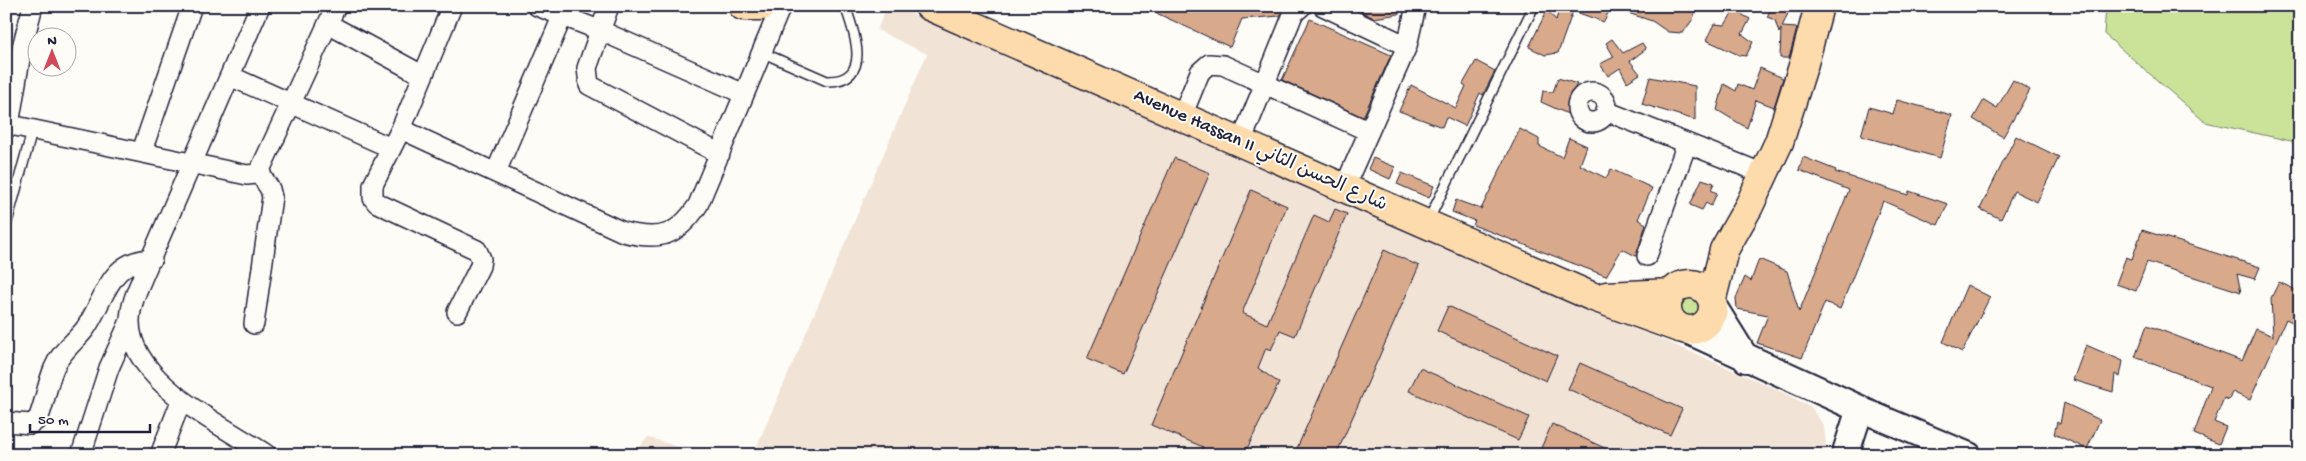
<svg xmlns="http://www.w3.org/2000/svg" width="2306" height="461" font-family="'Gochi Hand','Playpen Sans Arabic',sans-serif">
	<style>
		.built { fill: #f2e3d7 }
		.green { fill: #cbe399; stroke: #76826a }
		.building { fill: #d9a98b; stroke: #22223b }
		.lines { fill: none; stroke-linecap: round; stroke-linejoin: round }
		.service-casing { stroke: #22223b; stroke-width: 12 }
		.minor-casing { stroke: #22223b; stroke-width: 22 }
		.tertiary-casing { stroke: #22223b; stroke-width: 28 }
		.secondary-casing { stroke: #22223b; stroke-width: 30 }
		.primary-casing { stroke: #22223b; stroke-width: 31 }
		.service { stroke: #fdfcf7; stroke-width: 9 }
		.minor { stroke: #fdfcf7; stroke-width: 19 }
		.tertiary { stroke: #fdfcf7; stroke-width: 24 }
		.secondary { stroke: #fdfcf7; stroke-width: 26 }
		.primary { stroke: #fedbac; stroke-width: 28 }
		.labels { text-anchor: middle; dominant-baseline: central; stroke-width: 4; stroke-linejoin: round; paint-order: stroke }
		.street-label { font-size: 19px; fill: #22223b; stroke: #fdfcf7 }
	</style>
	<rect width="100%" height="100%" fill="#fdfcf7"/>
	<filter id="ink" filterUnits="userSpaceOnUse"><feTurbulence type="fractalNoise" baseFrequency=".02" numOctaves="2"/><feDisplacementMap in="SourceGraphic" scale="10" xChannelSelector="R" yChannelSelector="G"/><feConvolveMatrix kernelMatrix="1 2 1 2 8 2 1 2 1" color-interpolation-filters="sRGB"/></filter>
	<g filter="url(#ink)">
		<path class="built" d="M887 6H893L1774 388 1810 406 1824 426 1827 455H753L927 54 877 30Z
			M648 437 701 455H633Z"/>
		<path class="green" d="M2106 6H2300V143L2205 122 2104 34Z
			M1678 305a12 12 0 1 1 24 0a12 12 0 1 1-24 0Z"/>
		<path class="building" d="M1141 6H1285L1280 16 1242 19 1230 47Z
			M1360 6H1398L1399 14 1374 18 1362 12Z
			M1560 6H1611L1604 22 1573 11 1558 53 1545 55 1529 47 1547 10 1556 20Z
			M1617 6H1697L1693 19 1683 33 1668 32 1652 21 1616 9Z
			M1772 6 1789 11 1782 27 1797 28 1789 58H1780L1781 29 1779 33 1775 20 1767 17Z
			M1734 10 1750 19 1742 34 1753 42 1746 56 1739 55 1706 40 1714 24 1725 25Z
			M1310 19 1391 55 1363 117 1282 80Z
			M1612 39 1623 53 1642 43 1646 49 1630 61 1640 74 1627 82 1620 68 1608 76 1600 64 1614 57 1606 43Z
			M1476 61 1495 71 1483 95 1480 93 1465 126 1446 117 1442 127 1399 111 1411 85 1456 108 1466 86 1463 84Z
			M1760 68 1783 78 1774 107 1756 100 1747 128 1717 110 1724 84 1736 91 1738 84 1752 90Z
			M1650 77 1695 86V120L1642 104Z
			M1558 78 1577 84 1570 97 1574 103 1570 115 1541 102 1543 91 1553 92Z
			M2013 80 2030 90 2003 137 1973 119 1984 100 1997 108Z
			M1897 100 1952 115 1940 158 1861 136 1869 107 1893 114Z
			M1520 129 1539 139V146L1562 157 1569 138 1587 146 1580 165 1606 178 1611 169 1652 188 1638 219 1646 224 1636 256 1622 249 1606 276 1473 225 1475 221 1452 212 1456 200 1481 209Z
			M2016 136 2059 157 2037 202 2014 191 2001 219 1980 209Z
			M1803 157 1836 170 1835 172 1908 195 1909 191 1948 204 1938 225 1883 201 1840 309 1825 302 1802 358 1757 343 1768 315 1737 309 1736 298 1745 277 1751 281 1759 259 1787 271 1799 312 1849 190 1799 170Z
			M1174 158 1210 173 1123 374 1087 359Z
			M1373 158 1395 167 1390 179 1368 169Z
			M1402 173 1434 186 1429 198 1397 184Z
			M1702 179 1714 183 1711 190 1717 193 1711 206 1706 203 1702 210 1690 205Z
			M1251 190 1287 206 1242 313 1267 324 1314 215 1329 222 1335 209 1347 214 1295 336 1280 330 1271 350 1266 348 1258 368 1279 383 1244 455H1200L1203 447 1151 425Z
			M2142 230 2260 267 2255 279 2237 274 2241 292 2147 262 2136 291 2116 284 2126 257 2132 259Z
			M1384 250 1419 266 1343 439 1336 455H1294Z
			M2279 282 2300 292V326L2286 319 2250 400 2232 392 2229 400 2224 398 2214 422 2226 427 2219 444 2194 434 2211 386 2135 357 2147 325 2242 361 2256 329 2273 336 2271 298Z
			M1967 285 1990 297 1962 352 1943 342Z
			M1448 306 1557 356 1546 381 1437 331Z
			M2086 345 2123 361 2120 377 2115 374 2113 392 2073 380Z
			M1580 363 1682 409 1670 435 1568 389Z
			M1420 368 1529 417 1518 440 1409 391Z
			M2064 403 2100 420 2087 449 2054 434 2057 422 2060 424Z
			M1552 424 1620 455H1550L1540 450Z"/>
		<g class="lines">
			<defs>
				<path id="service" d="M761 52 827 81C874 82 854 31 845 6
					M1428 221 1534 6
					M6 226 33 128"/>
				<path id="minor" d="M260 6 144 274C138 288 130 305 130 321 129 382 224 426 267 455
					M452 6 401 129 373 185V198L377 203 477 250 481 259 480 266 457 312
					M537 6 599 30 744 94
					M609 6 587 68 589 85 720 154
					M1323 6 1407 46 1344 188
					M328 24 422 75
					M1407 46 1416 6
					M230 76 391 148
					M1577 107a15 15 0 1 1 30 0a15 15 0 1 1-30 0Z
					M1606 111 1764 174
					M1182 116 1200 72 1209 64 1223 65 1368 131
					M6 124 247 175 256 174 261 168 336 6
					M9 125 22 47 33 6
					M401 129 623 232C659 241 677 237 698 205L781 6
					M1241 142 1290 22 1293 14 1302 6
					M142 151 192 6
					M496 172 562 17
					M1647 256 1687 143
					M254 324 272 197 270 189 259 172
					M6 422 31 424 38 419C45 403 47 384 54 368 60 352 75 342 85 329 106 299 108 260 152 259
					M81 455 109 368 130 321
					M160 455 181 401"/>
				<path id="tertiary" d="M1860 409 1969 455"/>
				<path id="secondary" d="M1713 306 1746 359
					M1687 330 1860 409 1845 455"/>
				<path id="primary" d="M743 6H762
					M929 6 1591 296 1679 328
					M1667 307a23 23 0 1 1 46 0a23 23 0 1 1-46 0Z
					M1606 296 1672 293
					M1712 298 1724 250 1749 206 1779 142 1804 63 1819 6"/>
			</defs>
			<use href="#service" class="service-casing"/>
			<use href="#minor" class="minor-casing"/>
			<use href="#tertiary" class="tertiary-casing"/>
			<use href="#secondary" class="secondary-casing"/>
			<use href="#primary" class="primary-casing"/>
			<use href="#service" class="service"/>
			<use href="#minor" class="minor"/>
			<use href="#tertiary" class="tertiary"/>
			<use href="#secondary" class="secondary"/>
			<use href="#primary" class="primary"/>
		</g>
	</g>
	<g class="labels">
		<g class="street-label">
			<text transform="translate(1260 151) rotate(24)">Avenue Hassan II شارع الحسن الثاني</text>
		</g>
	</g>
	<rect width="2306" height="461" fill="none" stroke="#fdfcf7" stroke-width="25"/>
	<rect x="12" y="12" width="2281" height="436" fill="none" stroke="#22223b" stroke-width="2" filter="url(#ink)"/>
	<g transform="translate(52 52)"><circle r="24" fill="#fdfcf7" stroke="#a5a5ac"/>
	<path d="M0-4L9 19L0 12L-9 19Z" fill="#d1495b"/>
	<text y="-8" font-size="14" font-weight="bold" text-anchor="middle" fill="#22223b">N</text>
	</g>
	<path d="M30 424v8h120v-8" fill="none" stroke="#22223b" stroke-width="2.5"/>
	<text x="38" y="424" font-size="15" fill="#22223b" stroke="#fdfcf7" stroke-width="4" paint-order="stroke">50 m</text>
</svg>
